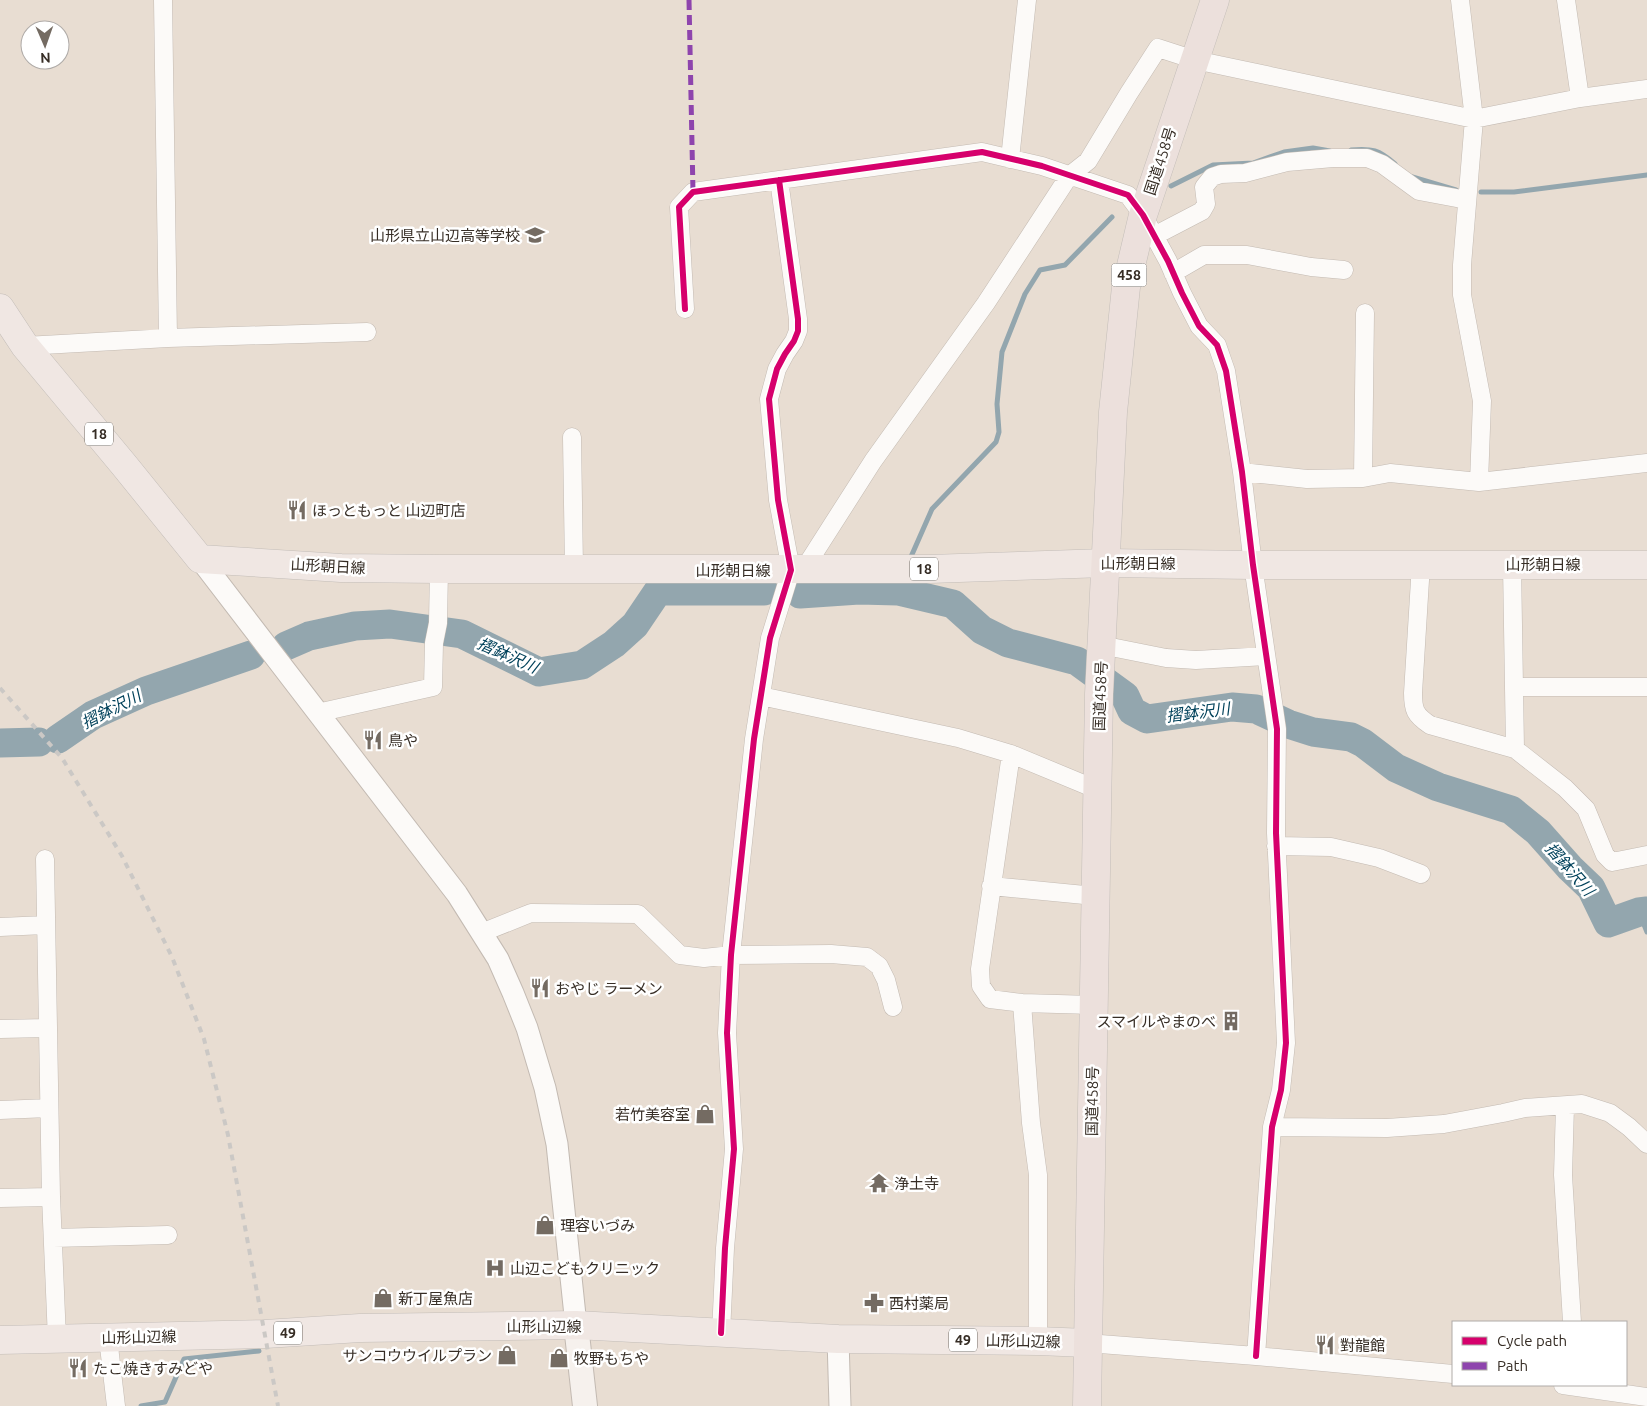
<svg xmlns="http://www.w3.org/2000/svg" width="1647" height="1406" font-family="Ubuntu,'Noto Sans JP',sans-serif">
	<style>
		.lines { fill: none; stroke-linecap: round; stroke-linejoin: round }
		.stream { stroke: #93a6ae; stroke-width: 5 }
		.river { stroke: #93a6ae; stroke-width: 29 }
		.minor-casing { stroke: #c3bab2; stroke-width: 19 }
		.tertiary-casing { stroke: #c3bab2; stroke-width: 23 }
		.secondary-casing { stroke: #c3bab2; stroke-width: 26 }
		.primary-casing { stroke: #c3bdb8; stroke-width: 29 }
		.trunk-casing { stroke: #c3bdb8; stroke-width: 29 }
		.minor { stroke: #fcfaf8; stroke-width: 18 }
		.tertiary { stroke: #fcfaf8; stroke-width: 21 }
		.secondary { stroke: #f6f1ed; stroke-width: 24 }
		.primary { stroke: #f0e7e3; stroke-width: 28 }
		.trunk { stroke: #ece0dc; stroke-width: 28 }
		.rail { stroke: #cbc8c5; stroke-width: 4; stroke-dasharray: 6 6; stroke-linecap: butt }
		.quiet { stroke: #8e44ad; stroke-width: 5; stroke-dasharray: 10 5; stroke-linecap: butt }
		.cycleway-casing { stroke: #fff; stroke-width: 9 }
		.cycleway { stroke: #d6006c; stroke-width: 6 }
		.labels { text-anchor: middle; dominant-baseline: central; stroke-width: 5; stroke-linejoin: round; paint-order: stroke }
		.shield { fill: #fff; stroke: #726c66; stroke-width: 1 }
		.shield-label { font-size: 14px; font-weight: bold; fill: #362d25 }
		.street-label { font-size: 15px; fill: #362d25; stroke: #fff }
		.poi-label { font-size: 15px; fill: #362d25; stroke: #fff; text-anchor: start }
		.water-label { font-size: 16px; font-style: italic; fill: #00415a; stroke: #fff }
	</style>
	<rect width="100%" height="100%" fill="#e8ddd2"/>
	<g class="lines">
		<path class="stream" d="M1351 150C1372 148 1379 150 1395 164
			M1409 176 1456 190
			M1171 186 1213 165 1253 163 1284 152 1313 148 1330 151
			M1481 192H1514L1647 175
			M910 559 932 509 996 442 999 432 997 404 1002 352 1025 294 1040 270 1065 265 1112 217
			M1639 912 1647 932
			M141 1406 165 1402 184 1359 259 1351"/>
		<path class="river" d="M800 594 859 590 898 591 953 604 982 630 1008 643 1077 661 1125 696 1132 711 1147 719 1232 707 1256 709 1288 724 1313 732 1351 737 1363 743 1396 768 1438 787 1511 810 1538 832 1570 868 1591 888 1608 923 1639 912 1647 911
			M286 646 309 636 355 626 390 624 462 634 539 672 582 665 614 644 635 625 658 591H764
			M58 739 93 715 146 691 251 655
			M0 743 39 742"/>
		<defs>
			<path id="minor" d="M163 0 168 338
				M1460 0 1474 119 1462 265V295L1482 401 1479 482
				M1566 0 1580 98
				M1010 159 1027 0
				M1154 236 1202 211 1206 204 1204 187 1212 177 1221 174 1245 173 1287 162 1333 158H1367L1382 164 1419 191 1467 200
				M1173 273 1204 255H1247L1311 267 1344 270
				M685 309 679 207 693 192 982 152 1042 166 1128 195 1143 215 1168 261 1182 293 1199 326 1217 345 1226 371 1242 472 1253 565 1277 729 1276 833 1286 1043 1281 1090 1272 1127 1256 1356
				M25 346 168 338 367 332
				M572 437 574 569
				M1242 472 1307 479 1363 478 1390 473 1479 482 1647 463
				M1363 478 1365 313
				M1421 564 1413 693C1413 710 1415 715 1430 725L1515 749
				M1512 564 1515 749 1565 788 1586 809 1605 855 1612 862 1647 855
				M804 569 873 461 986 303 1069 176 1088 161 1129 93 1158 48 1195 60 1474 119 1580 98 1647 89
				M1101 645 1166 658 1196 660 1266 656
				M1514 687H1647
				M761 696 958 738 1011 754 1098 790
				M317 713 433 687 434 643 438 623 439 569
				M1011 754 980 969 981 986 990 999 1022 1003 1093 1005
				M1276 846 1331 847 1379 858 1421 874
				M45 859 51 1197 57 1339
				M991 886 1095 896
				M0 927 45 925
				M481 933 531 913 638 914 680 955 704 958 731 955 831 954 867 957 879 966 886 980 893 1007
				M1022 1003 1031 1123 1038 1175V1341
				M0 1029 47 1028
				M1565 1106 1563 1175 1572 1322
				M0 1110 49 1108
				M1272 1127 1387 1128 1444 1124 1503 1113 1525 1108 1582 1104 1610 1113 1629 1127 1647 1144
				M0 1198 51 1197
				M53 1238 168 1235
				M721 1333 725 1248 734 1149 727 1033 731 955 754 739 770 638 791 570 778 500 769 399 777 369 785 354 794 341 798 331V319L779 180
				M108 1338 116 1406
				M1087 1343 1256 1356 1453 1374
				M1563 1385 1647 1397"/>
			<path id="tertiary" d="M200 559 457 894 498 959 513 993 527 1028 545 1088 557 1144 576 1325
				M838 1339 840 1406"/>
			<path id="secondary" d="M576 1325 585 1406"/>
			<path id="primary" d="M0 308 25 346 124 465 200 559 341 568 439 569H930L1105 563 1253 565H1647
				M0 1340 265 1334 360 1328 576 1325 838 1339 1038 1341 1087 1343"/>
			<path id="trunk" d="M1087 1406 1099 694 1113 412 1126 287 1143 215 1215 0"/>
		</defs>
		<use href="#minor" class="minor-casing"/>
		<use href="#tertiary" class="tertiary-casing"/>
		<use href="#secondary" class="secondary-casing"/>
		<use href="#primary" class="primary-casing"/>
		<use href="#trunk" class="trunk-casing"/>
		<use href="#minor" class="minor"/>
		<use href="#tertiary" class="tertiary"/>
		<use href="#secondary" class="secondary"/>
		<use href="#primary" class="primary"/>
		<use href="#trunk" class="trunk"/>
		<path class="rail" d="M0 688 62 758 122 856 172 957 204 1039 228 1135 278 1406"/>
		<path class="quiet" d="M689 0 693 192"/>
		<defs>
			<path id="cycleway" d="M685 309 679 207 693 192 982 152 1042 166 1128 195 1143 215 1168 261 1182 293 1199 326 1217 345 1226 371 1242 472 1253 565 1277 729 1276 833 1286 1043 1281 1090 1272 1127 1256 1356
				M721 1333 725 1248 734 1149 727 1033 731 955 754 739 770 638 791 570 778 500 769 399 777 369 785 354 794 341 798 331V319L779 180"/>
		</defs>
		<use href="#cycleway" class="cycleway-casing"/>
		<use href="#cycleway" class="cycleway"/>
	</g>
	<defs>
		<symbol id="school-bare" viewBox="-9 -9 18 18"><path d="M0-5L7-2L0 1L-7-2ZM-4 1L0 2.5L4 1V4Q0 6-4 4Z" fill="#746b62" stroke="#fff" stroke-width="2.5" paint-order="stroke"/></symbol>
		<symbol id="restaurant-bare" viewBox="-9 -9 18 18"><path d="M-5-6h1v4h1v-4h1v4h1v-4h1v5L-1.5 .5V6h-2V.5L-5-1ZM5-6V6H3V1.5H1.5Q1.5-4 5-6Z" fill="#746b62" stroke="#fff" stroke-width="2.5" paint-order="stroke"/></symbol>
		<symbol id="building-bare" viewBox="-9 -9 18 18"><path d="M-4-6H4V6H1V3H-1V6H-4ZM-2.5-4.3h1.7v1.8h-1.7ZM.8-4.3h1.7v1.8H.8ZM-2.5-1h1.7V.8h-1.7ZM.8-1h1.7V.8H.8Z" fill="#746b62" stroke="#fff" stroke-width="2.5" paint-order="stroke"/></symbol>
		<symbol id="shop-bare" viewBox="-9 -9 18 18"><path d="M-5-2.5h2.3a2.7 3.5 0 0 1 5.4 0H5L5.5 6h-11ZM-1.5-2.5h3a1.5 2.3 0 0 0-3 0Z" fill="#746b62" stroke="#fff" stroke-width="2.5" paint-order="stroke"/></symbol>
		<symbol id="temple-bare" viewBox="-9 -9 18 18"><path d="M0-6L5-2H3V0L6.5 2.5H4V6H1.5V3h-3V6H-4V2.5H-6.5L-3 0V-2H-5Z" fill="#746b62" stroke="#fff" stroke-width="2.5" paint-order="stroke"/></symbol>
		<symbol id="hospital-bare" viewBox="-9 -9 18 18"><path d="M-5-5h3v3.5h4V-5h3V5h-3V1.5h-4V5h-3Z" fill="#746b62" stroke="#fff" stroke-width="2.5" paint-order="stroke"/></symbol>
		<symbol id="pharmacy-bare" viewBox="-9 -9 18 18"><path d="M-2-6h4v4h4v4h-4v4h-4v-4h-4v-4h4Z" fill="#746b62" stroke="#fff" stroke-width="2.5" paint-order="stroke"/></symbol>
	</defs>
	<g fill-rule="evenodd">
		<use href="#school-bare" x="521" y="221" width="28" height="28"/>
		<use href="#restaurant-bare" x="283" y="496" width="28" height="28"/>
		<use href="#restaurant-bare" x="359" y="726" width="28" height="28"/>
		<use href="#restaurant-bare" x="526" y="974" width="28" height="28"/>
		<use href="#building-bare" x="1217" y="1007" width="28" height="28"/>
		<use href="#shop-bare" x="691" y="1100" width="28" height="28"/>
		<use href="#temple-bare" x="865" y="1169" width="28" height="28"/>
		<use href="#shop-bare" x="531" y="1211" width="28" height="28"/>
		<use href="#hospital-bare" x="481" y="1254" width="28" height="28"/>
		<use href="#shop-bare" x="369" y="1284" width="28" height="28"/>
		<use href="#pharmacy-bare" x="860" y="1289" width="28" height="28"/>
		<use href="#restaurant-bare" x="1311" y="1331" width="28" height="28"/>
		<use href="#shop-bare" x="493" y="1341" width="28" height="28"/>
		<use href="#shop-bare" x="545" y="1344" width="28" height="28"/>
		<use href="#restaurant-bare" x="64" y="1354" width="28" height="28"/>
	</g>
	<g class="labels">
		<g class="shield">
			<rect x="1111.5" y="263.5" width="35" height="23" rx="4"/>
			<rect x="85" y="422.5" width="28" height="23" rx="4"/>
			<rect x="910" y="557.5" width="28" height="23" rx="4"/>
			<rect x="274" y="1321.5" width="28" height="23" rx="4"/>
			<rect x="949" y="1328.5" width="28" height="23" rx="4"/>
		</g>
		<g class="shield-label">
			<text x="1129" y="275">458</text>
			<text x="99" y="434">18</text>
			<text x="924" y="569">18</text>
			<text x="288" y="1333">49</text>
			<text x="963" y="1340">49</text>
		</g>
		<g class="street-label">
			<text transform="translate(1160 161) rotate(-72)">国道458号</text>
			<text x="1138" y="563">山形朝日線</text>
			<text x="1543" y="564">山形朝日線</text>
			<text transform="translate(328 566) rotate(3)">山形朝日線</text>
			<text x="733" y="570">山形朝日線</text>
			<text transform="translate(1100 696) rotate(-88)">国道458号</text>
			<text transform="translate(1092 1101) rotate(-89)">国道458号</text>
			<text x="544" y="1326">山形山辺線</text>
			<text transform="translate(139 1337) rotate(-1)">山形山辺線</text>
			<text transform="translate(1023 1341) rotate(1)">山形山辺線</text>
		</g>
		<g class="poi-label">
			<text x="520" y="235" text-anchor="end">山形県立山辺高等学校</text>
			<text x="312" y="510">ほっともっと 山辺町店</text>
			<text x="388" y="740">鳥や</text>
			<text x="555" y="988">おやじ ラーメン</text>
			<text x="1216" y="1021" text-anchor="end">スマイルやまのべ</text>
			<text x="690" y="1114" text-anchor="end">若竹美容室</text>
			<text x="894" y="1183">浄土寺</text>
			<text x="560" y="1225">理容いづみ</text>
			<text x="510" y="1268">山辺こどもクリニック</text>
			<text x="398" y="1298">新丁屋魚店</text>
			<text x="889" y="1303">西村薬局</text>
			<text x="1340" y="1345">對龍館</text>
			<text x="492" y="1355" text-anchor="end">サンコウウイルプラン</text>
			<text x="574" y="1358">牧野もちや</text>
			<text x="93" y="1368">たこ焼きすみどや</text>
		</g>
		<g class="water-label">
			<text transform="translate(508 655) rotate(24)">摺鉢沢川</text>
			<text transform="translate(111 709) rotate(-27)">摺鉢沢川</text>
			<text transform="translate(1198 712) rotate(-7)">摺鉢沢川</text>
			<text transform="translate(1570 869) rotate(49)">摺鉢沢川</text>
		</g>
	</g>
	<rect x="1452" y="1321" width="175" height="65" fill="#ffffff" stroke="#afaba8"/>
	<rect x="1462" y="1337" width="25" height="8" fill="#d6006c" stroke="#afaba8"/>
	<text x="1497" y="1346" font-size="15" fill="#362d25">Cycle path</text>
	<rect x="1462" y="1362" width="25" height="8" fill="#8e44ad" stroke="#afaba8"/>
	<text x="1497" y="1371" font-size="15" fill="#362d25">Path</text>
	<g transform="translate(45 45) rotate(178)"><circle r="24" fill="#ffffff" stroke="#afaba8"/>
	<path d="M0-4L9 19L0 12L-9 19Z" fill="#746b62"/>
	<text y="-8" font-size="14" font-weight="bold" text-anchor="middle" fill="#362d25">N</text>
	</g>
</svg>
